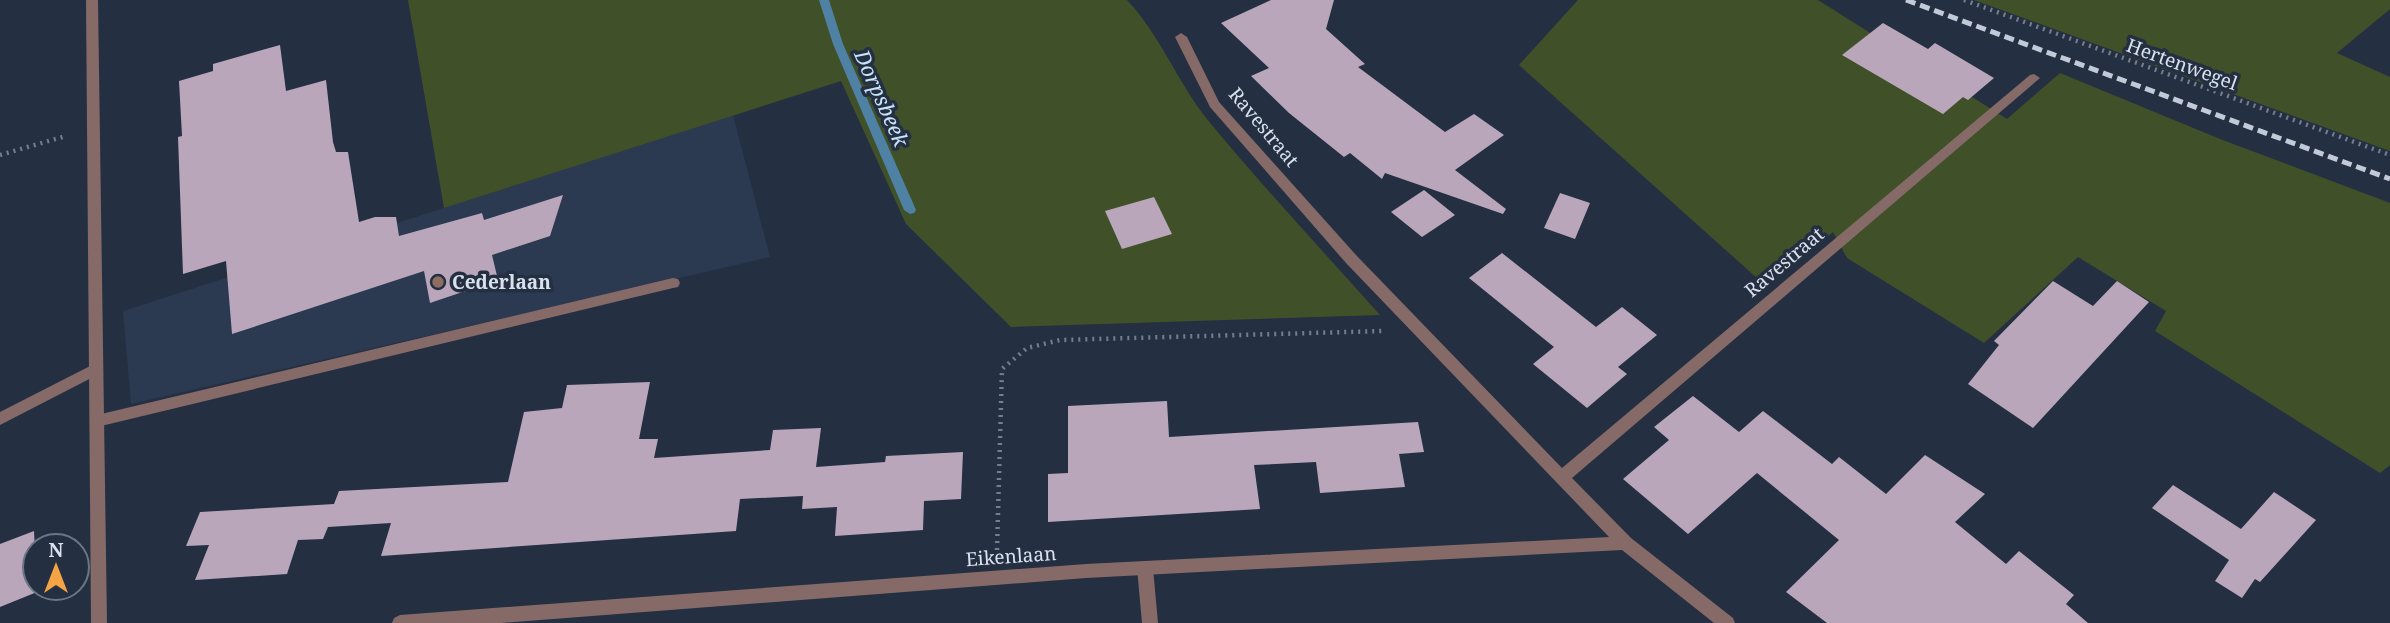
<svg xmlns="http://www.w3.org/2000/svg" width="2390" height="623" font-family="'Noto Serif',serif">
	<style>
		.built { fill: #2b3951 }
		.green { fill: #405129 }
		.lines { fill: none; stroke-linecap: round; stroke-linejoin: round }
		.stream { fill: #4f81a5; fill-rule: evenodd }
		.building { fill: #baa6bb }
		.path { stroke: #747e8e; stroke-width: 4.5; stroke-dasharray: 2 5; stroke-linecap: butt }
		.lane { fill: #856a67; fill-rule: evenodd }
		.street { fill: #856a67; fill-rule: evenodd }
		.rail { stroke: #c2cad7; stroke-width: 5; stroke-dasharray: 10 5; stroke-linecap: butt }
		.education-dot { fill: #8d6e63; stroke: #242f42; stroke-width: 2.5 }
		.labels { text-anchor: middle; dominant-baseline: central; stroke-width: 7; stroke-linejoin: round; paint-order: stroke }
		.street-label { font-size: 19px; fill: #d9e1ed; stroke: #242f42 }
		.poi-label { font-size: 19px; font-weight: bold; fill: #d9e1ed; stroke: #242f42; text-anchor: start }
		.water-label { font-size: 21px; font-style: italic; fill: #c8e4fa; stroke: #242f42 }
	</style>
	<rect width="100%" height="100%" fill="#242f42"/>
	<path class="built" d="M733 115 770 257 131 404 123 311Z"/>
	<path class="green" d="M408 0H1127C1160 35 1177 81 1207 119 1262 186 1322 250 1380 315L1011 327 906 224 841 81 444 208Z
		M1578 0H1818L2007 119 2060 73 2220 139 2390 203V465L2380 473 2155 331 2166 311 2078 257 1984 343 1847 258 1833 232 1767 287 1519 65Z
		M1974 0H2390V9L2337 53 2390 77V151Z"/>
	<g class="lines">
		<path class="stream" d="M819 0H829L843 44 916 210 914 213 910 214 904 210 833 44Z"/>
	</g>
	<path class="building" d="M1271 0H1334L1326 29 1365 64 1358 67 1445 132 1474 114 1504 135 1455 170 1506 209 1503 214 1385 173 1382 179 1350 153 1344 157 1289 113 1251 76 1269 68 1221 23Z
		M1883 23 1928 49 1935 43 1994 78 1968 100 1963 97 1943 114 1842 55Z
		M280 45 286 91 326 80 333 142 336 152H348L359 222 375 217H396L399 236 482 213 484 220 563 195 550 236 492 255 498 280 430 303 424 271 232 334 226 261 183 274 178 137 182 136 179 81 213 71V64Z
		M1424 190 1455 215 1422 237 1391 212Z
		M1560 193 1590 203 1575 239 1544 228Z
		M1154 197 1172 234 1122 249 1105 211Z
		M1502 253 1596 327 1622 307 1657 335 1618 367 1627 374 1587 408 1533 364 1554 347 1469 278Z
		M2053 281 2093 306 2117 281 2149 302 2033 428 1968 384 1999 345 1994 341Z
		M650 382 639 439H658L654 458 770 450 773 430 821 428 816 467 885 462 886 456 963 452 961 499 924 501 923 530 835 536 837 507 802 509 803 496 740 499 736 531 381 556 391 523 328 527 323 539 298 540 287 574 195 580 209 545 186 546 200 512 334 504 339 491 508 482 524 412 562 408 567 385Z
		M1693 396 1739 432 1763 411 1832 464 1839 457 1886 494 1925 455 1985 494 1955 522 2006 564 2019 551 2074 595 2066 604 2088 623H1827L1786 592 1839 540 1757 473 1688 534 1623 479 1669 440 1654 427Z
		M1167 401 1169 437 1418 422 1424 452 1399 454 1405 487 1320 493 1316 462 1254 465 1260 509 1048 522V474L1068 473V406Z
		M2173 485 2241 529 2274 492 2316 520 2260 582 2255 579 2242 598 2215 581 2229 560 2152 508Z
		M34 531 37 592 0 607V544Z"/>
	<g class="lines">
		<path class="path" d="M1964 0 2390 155
			M0 155 66 136
			M997 550 1002 369 1027 348 1060 340 1383 331"/>
		<path class="lane" d="M673 278 678 279 680 283 678 287 673 288 97 427 92 425 90 421 92 417 97 415Z
			M96 363 101 365 103 369 101 373 0 425V412Z
			M1145 561 1151 563 1153 568 1158 623H1142L1137 568 1139 563Z"/>
		<path class="street" d="M86 0H98L107 623H91Z
			M1181 33 1187 37 1219 102 1356 255 1562 468 2030 75 2034 74 2040 78 1572 478 1631 538 1733 618 1735 623H1714L1622 550 1086 578 501 623H392L394 618 400 615 1086 564 1609 537 1346 263 1210 107 1175 37Z"/>
		<path class="rail" d="M1906 0 2390 179"/>
	</g>
	<circle class="education-dot" cx="438" cy="282" r="7"/>
	<g class="labels">
		<g class="street-label">
			<text transform="translate(2182 64) rotate(20)">Hertenwegel</text>
			<text transform="translate(1264 127) rotate(50)">Ravestraat</text>
			<text transform="translate(1784 262) rotate(-40)">Ravestraat</text>
			<text transform="translate(1011 556) rotate(-4)">Eikenlaan</text>
		</g>
		<g class="poi-label">
			<text x="452" y="282">Cederlaan</text>
		</g>
		<g class="water-label">
			<text transform="translate(882 98) rotate(66)">Dorpsbeek</text>
		</g>
	</g>
	<g transform="translate(56 567)"><circle r="33" fill="#242f42" stroke="#6c7686" stroke-width="2"/>
	<path d="M0-5L12 26L0 18L-12 26Z" fill="#f4a345"/>
	<text y="-10" font-size="19" font-weight="bold" text-anchor="middle" fill="#d9e1ed">N</text>
	</g>
</svg>
